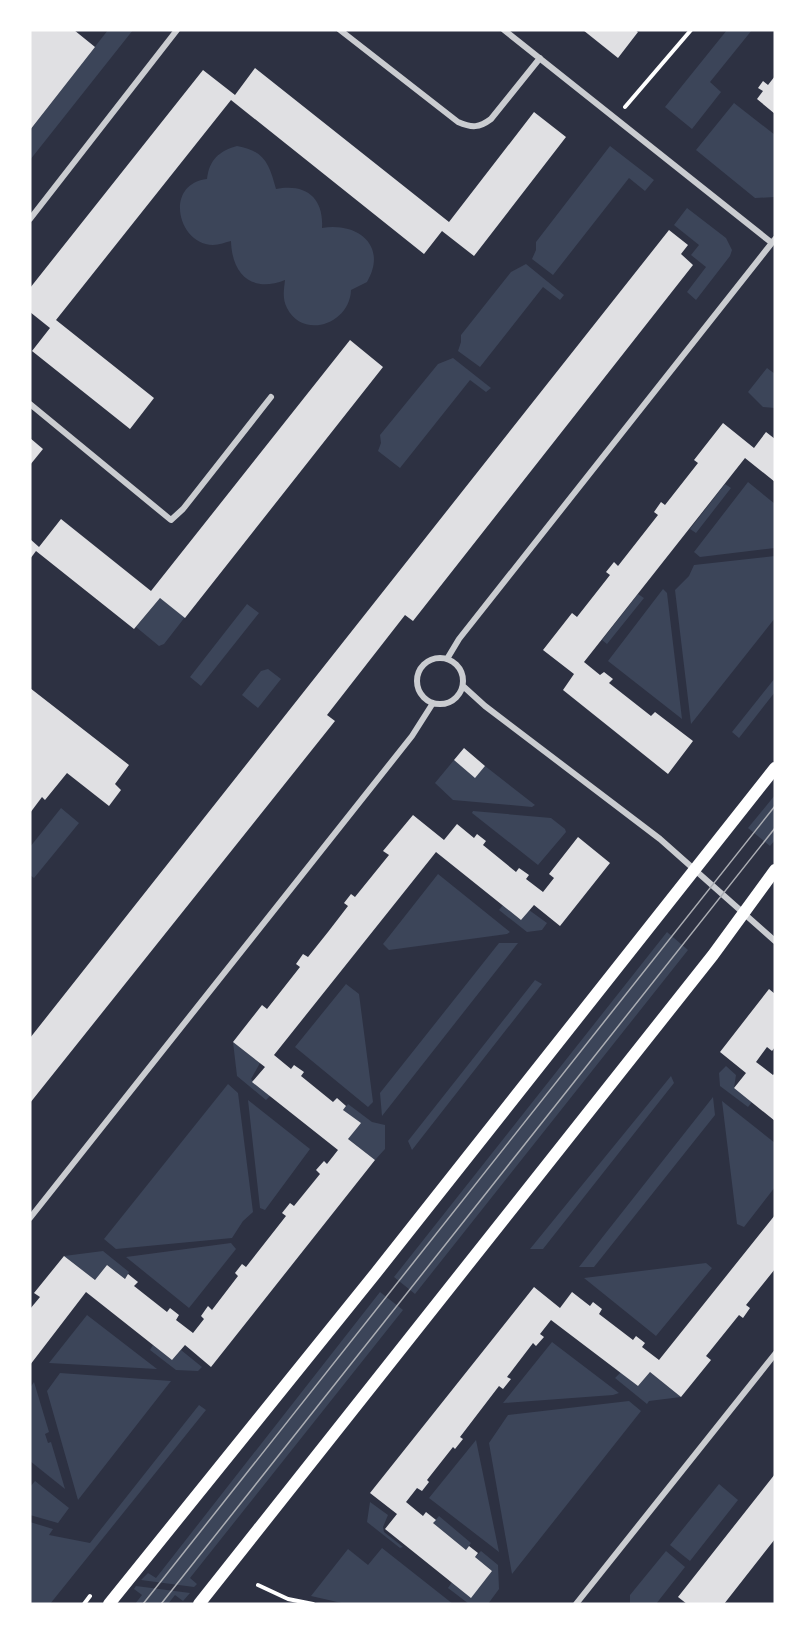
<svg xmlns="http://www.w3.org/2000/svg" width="805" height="1634" font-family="'Playfair Display',serif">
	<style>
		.green { fill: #3c4559 }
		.building { fill: #e0e0e3 }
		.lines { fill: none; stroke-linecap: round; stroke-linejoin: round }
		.path { stroke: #fff; stroke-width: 4 }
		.minor { stroke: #caccd0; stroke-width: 6 }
		.secondary { stroke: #fff; stroke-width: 12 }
		.tram { stroke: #abadb3; stroke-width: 1.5 }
	</style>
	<rect width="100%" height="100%" fill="#2d3142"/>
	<path class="green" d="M108 30H133L30 160V130Z
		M727 30H752L710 82 721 92 692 129 665 107Z
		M734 103 775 135V197L755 198 696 150Z
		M237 146C265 151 269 164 276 189 306 183 324 198 322 228 358 222 388 246 367 282L351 290C350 324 303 340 287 308 282 299 284 289 285 280 252 293 232 275 231 241 226 242 219 245 213 245 177 244 164 184 207 179 209 160 219 151 237 146Z
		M610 146 654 180 645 191 629 178 553 275 532 259 536 250V242Z
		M687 208 726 238 732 250 730 256 696 300 687 292 706 267 691 255 699 245 674 225Z
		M526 264 564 295 560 300 543 287 480 367 458 351 461 342V335L511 272Z
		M453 358 491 388 486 392 470 380 400 468 378 451 381 443 380 435 438 364Z
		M767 368 775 374V408L763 407 748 392Z
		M748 482 775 504V548L700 557 694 552Z
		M725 484 731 488 696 533 690 529Z
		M775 556V618L691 724 675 590 689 576 694 565Z
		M663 589 667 593 682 719 608 661Z
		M638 594 644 598 607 644 602 640Z
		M160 598 185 617 164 644 159 646 136 627Z
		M247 604 259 613 201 686 190 677Z
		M268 669 281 679 258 708 242 695 261 671Z
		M775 678V692L739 738 732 732Z
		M454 760 475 777 485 766 535 805 532 807 453 800 435 783Z
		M775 795V840L770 846 748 828Z
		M61 808 79 823 34 878 30 875V847Z
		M473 811 551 818 565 829 566 832 538 865 472 813Z
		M438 874 510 932 507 934 389 950 383 944Z
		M503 905 521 920 529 910 547 923 542 930 527 932 499 910Z
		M667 932 688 950 415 1294 394 1277Z
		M499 943H518L382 1116 380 1093Z
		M535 980 542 984 412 1150 408 1141Z
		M346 984 359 994 373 1102 368 1107 295 1047Z
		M233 1042 260 1063 251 1079 270 1096 266 1100 237 1076Z
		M726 1066 736 1075 734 1088 752 1102 748 1107 720 1086 719 1073Z
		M671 1076 674 1083 543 1249H530Z
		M228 1084 238 1093 253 1212 243 1221 232 1238 116 1249 104 1239Z
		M713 1097 715 1115 594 1267H579Z
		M248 1100 310 1149 265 1210 260 1208Z
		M722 1101 775 1143V1187L744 1227 737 1224Z
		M348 1104 372 1122 385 1125V1149L375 1160 348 1139 360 1123 343 1110Z
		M231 1243 236 1249 189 1308 126 1257Z
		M103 1251 129 1272 125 1279 107 1265 95 1280 64 1256Z
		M706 1263 712 1268 656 1336 584 1278Z
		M380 1292 403 1310 190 1578 197 1584 194 1587 141 1580 148 1573 156 1578Z
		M87 1315 157 1369 49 1363Z
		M552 1342 619 1393 613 1395 503 1403Z
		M153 1345 172 1360 181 1350 202 1367 198 1371 176 1370 150 1350Z
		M621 1372 638 1386 650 1372 681 1397 649 1401 647 1404 615 1378Z
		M60 1373 171 1381 78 1500 47 1391Z
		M34 1382 49 1432 45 1434 48 1443 51 1442 65 1489 30 1461V1388Z
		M629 1401 641 1411 512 1574 489 1443 508 1415Z
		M199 1405 206 1410 50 1604H30V1522L53 1529 49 1535 90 1543Z
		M476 1440 499 1552 429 1498Z
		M35 1481 69 1508 58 1523 30 1515V1487Z
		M719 1484 738 1500 690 1561 670 1545Z
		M370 1502 388 1515 383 1527 384 1532 403 1547 400 1548 367 1522Z
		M439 1516 471 1543 466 1550 433 1523Z
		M382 1548 453 1604H346L311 1596 348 1549 368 1565Z
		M481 1551 498 1565 499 1589 488 1604H469L448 1588 452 1582 471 1597 492 1571 475 1557Z
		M666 1551 685 1567 656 1604H630V1595Z
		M136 1586 190 1593 183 1601 175 1595 168 1604H135L142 1595 134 1589Z"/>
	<path class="building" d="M30 30H74L95 47 30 130Z
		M583 30H635L638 32 618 58Z
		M255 68 449 222 534 112 566 137 474 256 442 231 424 254 231 100 56 320 154 398 130 429 32 351 50 328 30 312V288L203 70 235 95Z
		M775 76V114L757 99 763 91 758 88 763 81 768 85Z
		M669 230 688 245 681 254 693 265 413 621 405 615 327 715 335 721 30 1103V1038Z
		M350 340 383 367 185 618 160 598 134 629 36 551 30 559V539L39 547 61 519 151 591Z
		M723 423 754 448 766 432 775 439V482L745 458 584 662 600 675 604 672 613 679 609 683 651 716 655 712 693 741 668 774 563 690 574 674 543 650 572 613 577 617 610 575 606 572 614 562 618 566 658 515 654 512 661 502 665 505 698 463 694 460Z
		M30 438 43 449 30 465Z
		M30 688 129 765 115 784 121 790 109 806 67 773 45 800 42 797 30 813Z
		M464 748 485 766 475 778 454 760Z
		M413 815 444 840 457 824 474 838 477 834 486 841 483 845 516 872 519 868 529 875 526 879 543 892 554 878 549 874 578 837 610 863 560 926 534 905 521 920 436 852 274 1055 291 1069 294 1065 304 1072 301 1076 333 1102 337 1098 346 1106 343 1110 361 1123 348 1139 375 1160 211 1367 185 1345 172 1360 86 1292 30 1365V1309L40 1297 34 1293 64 1256 95 1280 107 1265 125 1279 128 1274 138 1282 134 1286 167 1312 170 1308 179 1315 176 1320 193 1333 204 1319 201 1316 208 1306 212 1310 238 1276 235 1273 242 1264 246 1267 286 1216 282 1213 290 1203 294 1206 320 1174 316 1170 324 1161 327 1164 338 1150 252 1082 265 1067 233 1042 262 1005 267 1009 300 967 296 964 303 954 308 957 328 932 348 906 344 903 351 894 355 897 389 855 383 851Z
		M769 989 775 994V1047L772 1051 767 1047 756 1062 773 1075 775 1073V1121L734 1088 746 1073 720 1052Z
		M775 1215V1269L746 1305 750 1308 743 1318 739 1315 706 1356 711 1360 681 1397 650 1372 638 1386 551 1320 540 1334 544 1337 536 1346 533 1343 507 1377 511 1379 503 1389 499 1386 460 1437 463 1439 455 1449 453 1447 427 1480 429 1482 422 1491 417 1488 406 1502 423 1516 426 1512 436 1520 433 1523 466 1550 469 1546 478 1553 475 1557 492 1571 471 1598 385 1529 397 1514 370 1493 534 1287 560 1308 572 1292 590 1306 593 1302 602 1309 599 1314 633 1340 636 1336 645 1343 642 1347 659 1360Z
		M775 1474V1539L724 1604H687L678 1597Z"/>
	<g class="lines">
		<path class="path" d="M625 107 691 30
			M258 1585 288 1599 313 1604
			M84 1604 90 1596"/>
		<path class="minor" d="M340 30 458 122C472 128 479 128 491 119L540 58
			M504 30 772 243
			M30 219 177 30
			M30 404 171 520 183 509 271 397
			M417 681a23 23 0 1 1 46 0a23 23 0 1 1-46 0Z
			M447 659 459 639 775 239
			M463 686 485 706 660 839 775 941
			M30 1218 412 736 433 703
			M576 1604 775 1354"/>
		<path class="secondary" d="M109 1604 375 1274 775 768
			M199 1604 713 955 775 870"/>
		<path class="tram" d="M143 1604 775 806
			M161 1604 775 828"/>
	</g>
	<rect width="805" height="1634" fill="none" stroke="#ffffff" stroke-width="63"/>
</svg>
